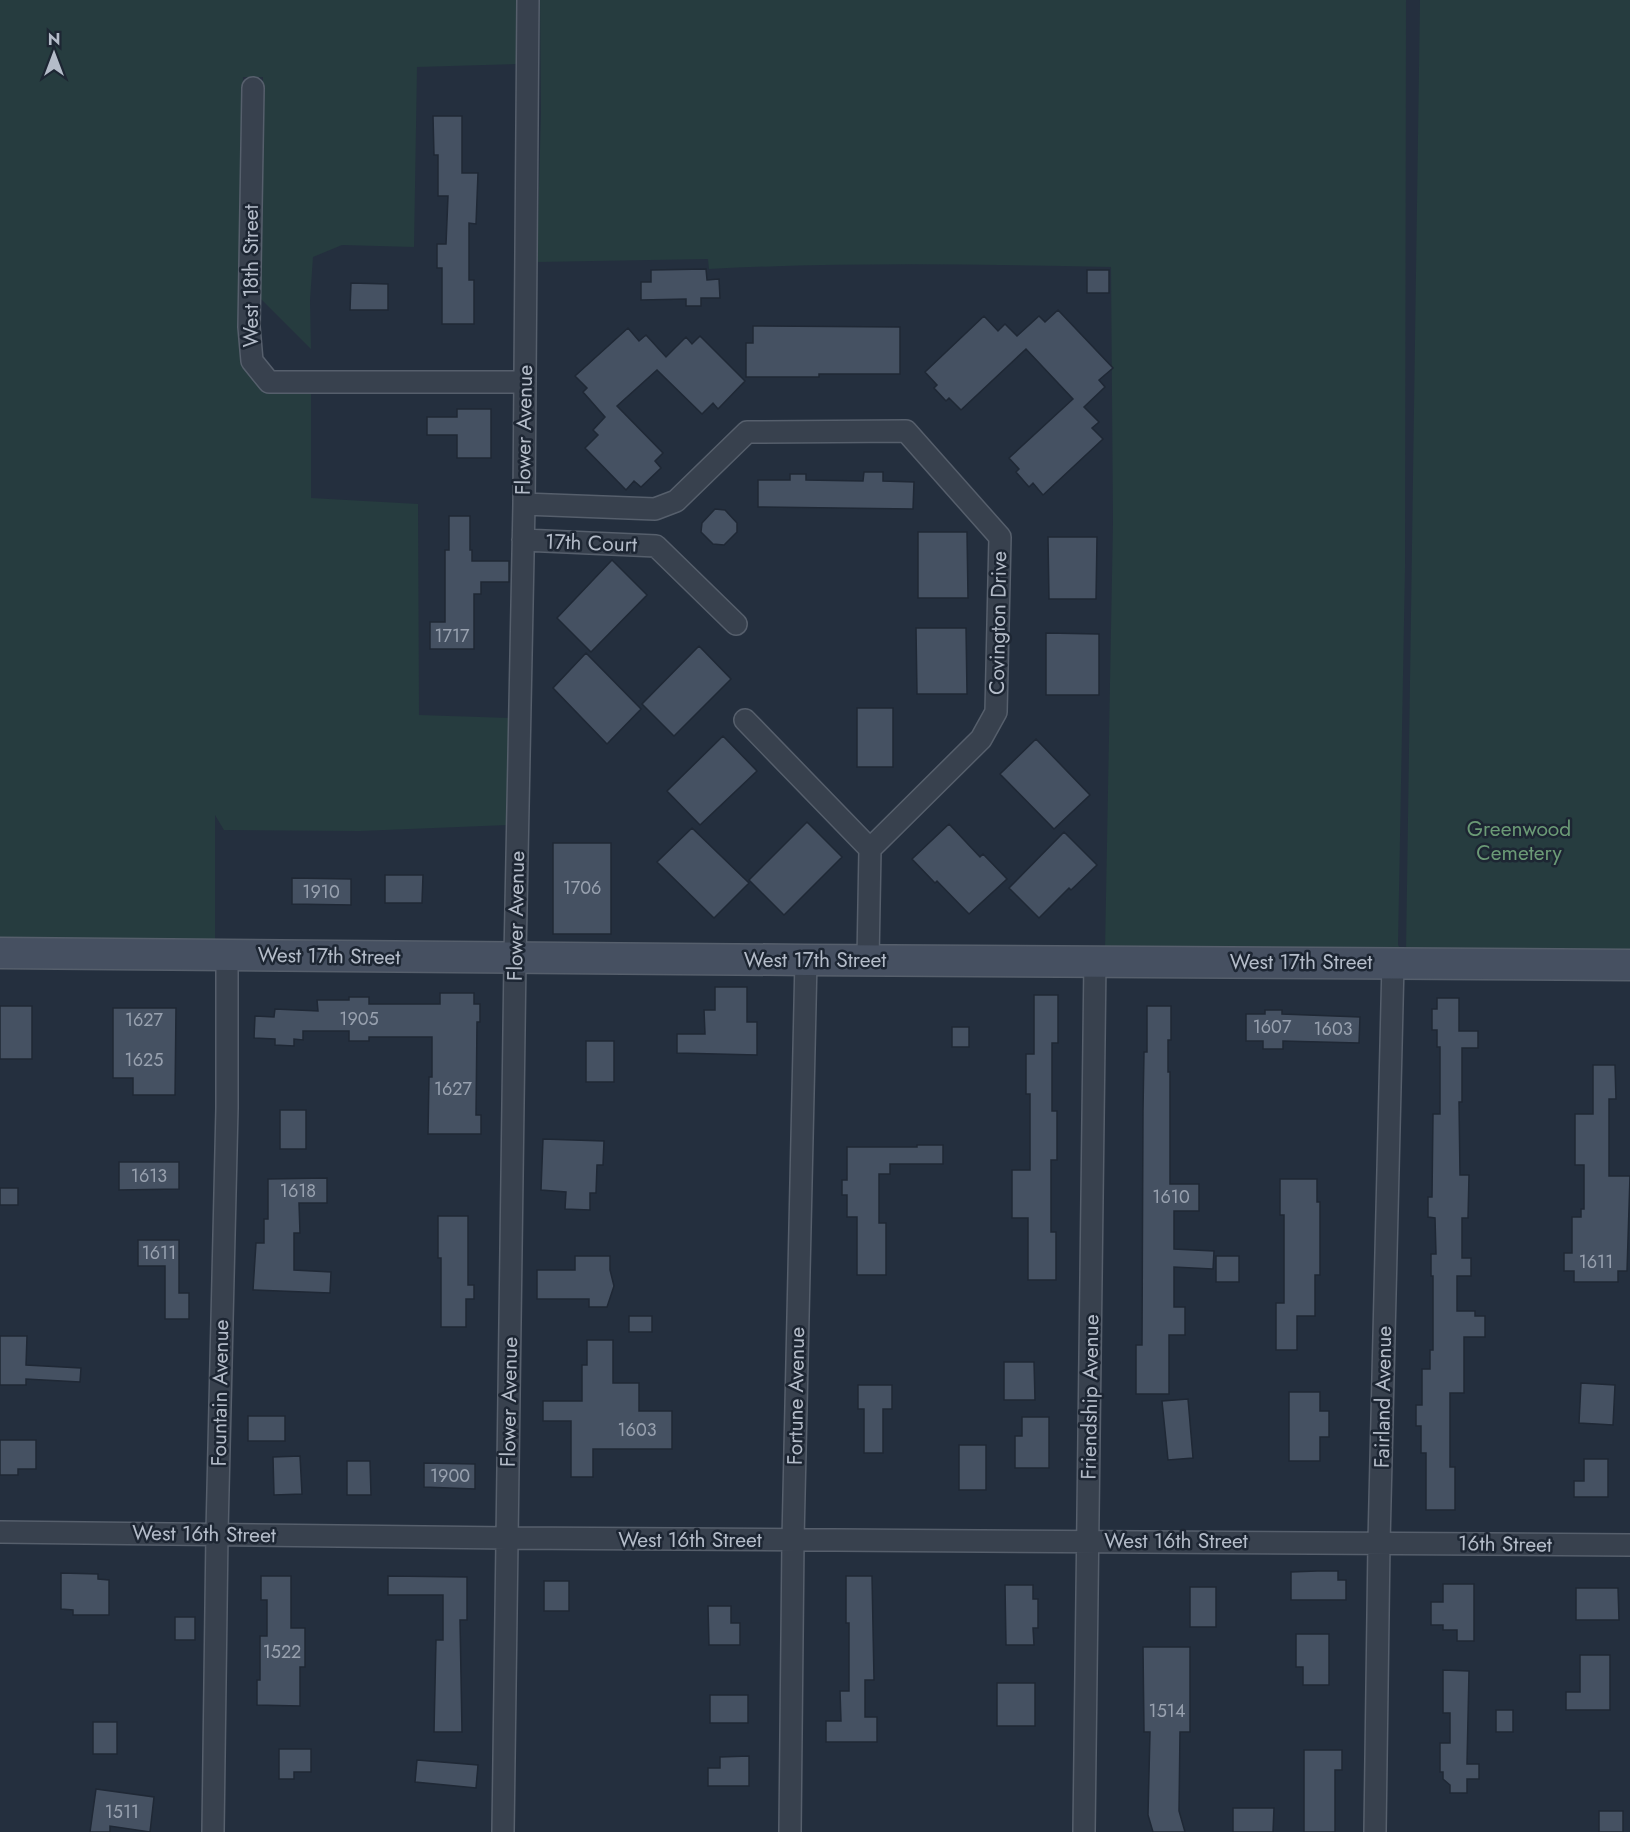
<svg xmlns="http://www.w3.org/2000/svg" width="1630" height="1832" font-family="Jost,sans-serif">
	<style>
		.green { fill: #263c3f }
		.building { fill: #455162; stroke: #1f2835; stroke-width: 1.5 }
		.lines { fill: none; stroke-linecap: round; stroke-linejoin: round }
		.minor-casing { stroke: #565f6c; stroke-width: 24 }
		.secondary-casing { stroke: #565f6c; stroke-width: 33 }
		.minor { stroke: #38414e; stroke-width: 21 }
		.secondary { stroke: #465061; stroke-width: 30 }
		.labels { text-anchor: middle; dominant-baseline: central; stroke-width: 5; stroke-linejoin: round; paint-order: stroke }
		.number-label { font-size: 18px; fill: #98a1af }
		.street-label { font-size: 21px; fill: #b4bcc9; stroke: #1d2633 }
		.park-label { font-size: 21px; fill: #6b9a76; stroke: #1d2633 }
	</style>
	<rect width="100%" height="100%" fill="#242f3e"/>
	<path class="green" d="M0 0H518V64L417 67 414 247 342 245 313 257 310 300 311 349 259 297 263 77H243L239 327 245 369 262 390 269 393H311V498L418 504 419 715 510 718 508 825 360 831 224 830 215 815V943L0 942Z
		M540 0H1406L1405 568 1398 945 1403 952 1105 951 1113 522 1111 267C977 264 843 262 709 269L708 259 537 262 541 113Z
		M1420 0H1630V956L1406 954Z"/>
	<path class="building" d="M433 116H462V173H478L476 224 469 223V280H474V324H442V268H437V244H446L448 196H438V155H434Z
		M706 269 707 280 719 279 720 298H701V306H686V299L641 300V282H651V270Z
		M1087 270H1109V293H1087Z
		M351 283 388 284V310H350Z
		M1058 310 1113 368 1099 380 1105 387 1084 407 1099 422 1092 428 1103 439 1043 495 1033 483 1029 487 1016 472 1019 469 1009 458 1073 399 1026 349 961 410 949 398 946 401 934 388 937 385 925 372 984 316 998 331 1005 324 1017 336 1039 316 1045 322Z
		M753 326 900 327V374H819V377H746V343H753Z
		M628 328 639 341 646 335 666 357 686 337 692 344 700 336 745 381 718 409 713 403 702 414 657 370 617 406 663 453 655 461 661 468 641 487 634 481 626 490 585 448 598 435 593 430 605 417 583 392 587 388 575 376Z
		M457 409H491V458H457V435H427V417H457Z
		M864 472H883V481L914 482 913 509 758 507V480H790V474H806V480L863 481Z
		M715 509 725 510 737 523V532L724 545 713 544 701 532 702 523Z
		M449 516H470V550H472V561H509V582H481V594H474V649H430V622H445V550H449Z
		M918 532H967L968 598H918Z
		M1048 537H1097L1096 599H1049Z
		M612 560 647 595 591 652 557 618Z
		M916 628H966L967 694H917Z
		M1046 633 1099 634V695H1046Z
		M699 646 731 679 674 736 642 704Z
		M586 653 641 709 607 744 553 688Z
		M857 708H893V767H857Z
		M723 736 757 771 700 825 667 791Z
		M1036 739 1090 795 1054 829 1000 774Z
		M807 822 842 857 784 915 749 880Z
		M949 824 980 857 983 854 1007 879 969 914 937 881 935 883 912 859Z
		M692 828 749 883 714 918 657 862Z
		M1064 832 1097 865 1071 890 1069 888 1039 918 1009 888Z
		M553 843H611V934H553Z
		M385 875H423L422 903H385Z
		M292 878 351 879V905L292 904Z
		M715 987H747V1022H757V1055L677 1053V1034H705L704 1010H715Z
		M440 993H474V1004H480V1022H477L476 1115H481V1134H428L429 1077H432V1037H369V1041H349V1031H303V1040L294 1039V1046L275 1045V1039L254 1038 255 1016 274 1017 275 1009 318 1011 317 1000H349V997H369V1004H440Z
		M1034 995H1058V1043H1052V1111H1057V1160H1051V1232H1056V1280H1028V1218H1012V1170H1030V1094H1026V1054H1034Z
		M1437 998H1459V1031H1478V1048H1462V1102H1459L1460 1175H1469L1468 1218H1462V1258H1471V1276H1457V1311H1475V1316H1485V1337H1464V1393H1450V1467H1455V1510H1426V1453H1421V1426H1416V1405H1422V1369H1430V1350H1433V1276H1431V1254H1436L1435 1218 1428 1217V1197H1432L1433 1114H1440V1047H1437V1030H1432V1009H1437Z
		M0 1006H32V1059H0Z
		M1147 1006H1171V1040H1168V1072H1170V1184H1199V1211H1174V1249L1214 1251 1213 1269 1174 1267V1307H1185V1335H1169V1394H1136V1345H1142L1143 1111 1144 1052H1147Z
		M113 1008H176L175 1095H133V1078H113Z
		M1265 1010H1282V1014L1360 1017 1359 1043 1283 1041V1049H1263V1041H1246V1014H1265Z
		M952 1027H969V1047H952Z
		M586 1041H614V1082H586Z
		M1593 1065H1615L1616 1099H1609V1176H1630L1627 1271H1618V1282H1574V1271H1564V1253H1572V1217H1581V1209H1584V1165H1575V1114H1593Z
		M280 1110H306V1149H280Z
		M543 1139 604 1141 603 1165H597L596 1193H590V1210L565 1209 566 1192 541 1190Z
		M917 1145H943V1164H890V1174H879V1223H886V1275H857V1217H847V1195H842V1180H847V1147H917Z
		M119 1162H179V1189L119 1190Z
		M327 1178V1203H299L300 1233H294V1270L331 1272 330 1293 253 1290 256 1243H264V1219H268V1179Z
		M1280 1179H1317V1202H1320V1275H1315V1316H1297V1350H1276V1303H1284V1215H1280Z
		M0 1188H18V1205H0Z
		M438 1216H468V1285H474V1299H466V1327H441V1258H438Z
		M138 1240H179V1293H189V1319H165V1266H138Z
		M575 1256H610V1270L614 1286 607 1307H589V1299H537V1270H575Z
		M1216 1256H1239V1282H1216Z
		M629 1316H652V1332H629Z
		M0 1336H27L26 1365 81 1368 80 1382 26 1379V1385H0Z
		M587 1340H613V1383H639V1411H672V1449H593V1477H571V1421H543V1401H582V1365H587Z
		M1004 1362H1034L1035 1400H1004Z
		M1581 1383 1615 1385 1613 1425 1579 1423Z
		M858 1385H892V1409H883V1453H864V1409H858Z
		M1289 1392H1320V1411H1329V1437H1320V1461H1289Z
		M1188 1399 1193 1458 1168 1460 1162 1401Z
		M248 1416H285V1441H248Z
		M1022 1417H1049V1468H1015V1436H1022Z
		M0 1440H36V1469H18V1475H0Z
		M959 1445H986V1490H959Z
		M300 1456 302 1494 274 1495 273 1457Z
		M1584 1459H1608V1497H1574V1481H1584Z
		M347 1461H370L371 1495H347Z
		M424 1463 475 1464V1489L424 1487Z
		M1317 1571H1338V1580H1346V1600H1291V1572Z
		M61 1573 98 1574V1579L109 1580V1615H73V1610L61 1609Z
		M261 1576H291V1628H305V1667H300V1706L257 1705V1680H260V1636H267V1600H261Z
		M388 1576 467 1577V1620H460L462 1732H434L436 1640H443V1595H388Z
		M846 1576H872L874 1680H865V1717H877V1742H826V1721H841L840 1691H849V1623H846Z
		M544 1581H569V1611H544Z
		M1443 1584H1474V1641H1457V1630H1443V1625H1431V1602H1443Z
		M1005 1585H1033V1599H1038V1628H1033L1034 1645H1006Z
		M1190 1587H1216V1627H1190Z
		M1576 1588H1618L1619 1620H1576Z
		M708 1606H731V1623H740V1645H709Z
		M175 1617H195V1640H175Z
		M1296 1634H1329V1685H1303V1667H1296Z
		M1143 1647H1190V1732H1180L1179 1811 1185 1832H1153L1148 1815 1150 1732H1144Z
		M1580 1655H1610V1710H1566V1692H1580Z
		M1443 1670 1469 1671 1467 1764H1479V1779H1467V1793H1450V1785L1443 1779V1772H1440V1743H1450V1713H1443Z
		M997 1683H1035V1726H997Z
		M710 1695H748V1723H710Z
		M1496 1710H1513V1732H1496Z
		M93 1722H117V1754H93Z
		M279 1749H311V1772H294V1779H279Z
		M1304 1750H1342V1770H1335V1832H1304Z
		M749 1756V1786H708V1768H720V1757Z
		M417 1760 478 1765 476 1788 415 1782Z
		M96 1789 154 1797 150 1832 110 1826V1832H90Z
		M1233 1808H1274L1273 1832H1233Z
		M1599 1811H1623V1832H1599Z"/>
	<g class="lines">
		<defs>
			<path id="minor" d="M253 88 249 327 252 361 269 382H525
				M524 504 655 509 676 501 747 432 906 431 1000 537 996 712 981 739 870 849 868 960
				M523 540 656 546 736 624
				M745 720 870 849
				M0 1532 508 1538 1630 1545
				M213 1832 217 1533 227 1108V955
				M503 1832 515 958 524 504 528 0
				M790 1832 793 1540 806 960
				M1084 1832 1095 961
				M1375 1832 1379 1543 1393 963"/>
			<path id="secondary" d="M0 953 806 960 1630 965"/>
		</defs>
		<use href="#minor" class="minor-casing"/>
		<use href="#secondary" class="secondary-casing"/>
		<use href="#minor" class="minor"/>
		<use href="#secondary" class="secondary"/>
	</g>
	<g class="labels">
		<g class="number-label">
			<text x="452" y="636">1717</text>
			<text x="582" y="888">1706</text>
			<text x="321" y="892">1910</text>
			<text x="359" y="1019">1905</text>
			<text x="144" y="1020">1627</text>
			<text x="1272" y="1027">1607</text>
			<text x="1333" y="1029">1603</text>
			<text x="144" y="1060">1625</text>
			<text x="453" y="1089">1627</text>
			<text x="149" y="1176">1613</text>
			<text x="298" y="1191">1618</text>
			<text x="1171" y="1197">1610</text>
			<text x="159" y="1253">1611</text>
			<text x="1596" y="1262">1611</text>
			<text x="637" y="1430">1603</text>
			<text x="450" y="1476">1900</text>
			<text x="282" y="1652">1522</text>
			<text x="1167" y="1711">1514</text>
			<text x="122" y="1812">1511</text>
		</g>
		<g class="street-label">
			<text transform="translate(251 276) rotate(-90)">West 18th Street</text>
			<text transform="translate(524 430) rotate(-89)">Flower Avenue</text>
			<text transform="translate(591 543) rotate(2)">17th Court</text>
			<text transform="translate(998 623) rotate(-89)">Covington Drive</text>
			<text transform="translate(516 916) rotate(-89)">Flower Avenue</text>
			<text transform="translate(329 956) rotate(1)">West 17th Street</text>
			<text x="815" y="960">West 17th Street</text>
			<text x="1301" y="962">West 17th Street</text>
			<text transform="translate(220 1393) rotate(-89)">Fountain Avenue</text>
			<text transform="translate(796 1396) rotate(-89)">Fortune Avenue</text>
			<text transform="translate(1090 1397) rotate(-89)">Friendship Avenue</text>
			<text transform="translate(1383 1397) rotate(-89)">Fairland Avenue</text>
			<text transform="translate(509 1402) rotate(-89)">Flower Avenue</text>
			<text transform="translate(204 1534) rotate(1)">West 16th Street</text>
			<text x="690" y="1540">West 16th Street</text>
			<text x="1176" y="1541">West 16th Street</text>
			<text transform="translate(1505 1544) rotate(1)">16th Street</text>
		</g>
		<g class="park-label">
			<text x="1519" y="829">Greenwood<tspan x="1519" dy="24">Cemetery</tspan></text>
		</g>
	</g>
	<g transform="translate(54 54)" stroke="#1d2633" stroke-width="4.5" paint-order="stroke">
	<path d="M0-4.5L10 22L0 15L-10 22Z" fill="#b4bcc9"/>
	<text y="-9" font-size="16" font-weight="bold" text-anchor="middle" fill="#b4bcc9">N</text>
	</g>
</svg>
